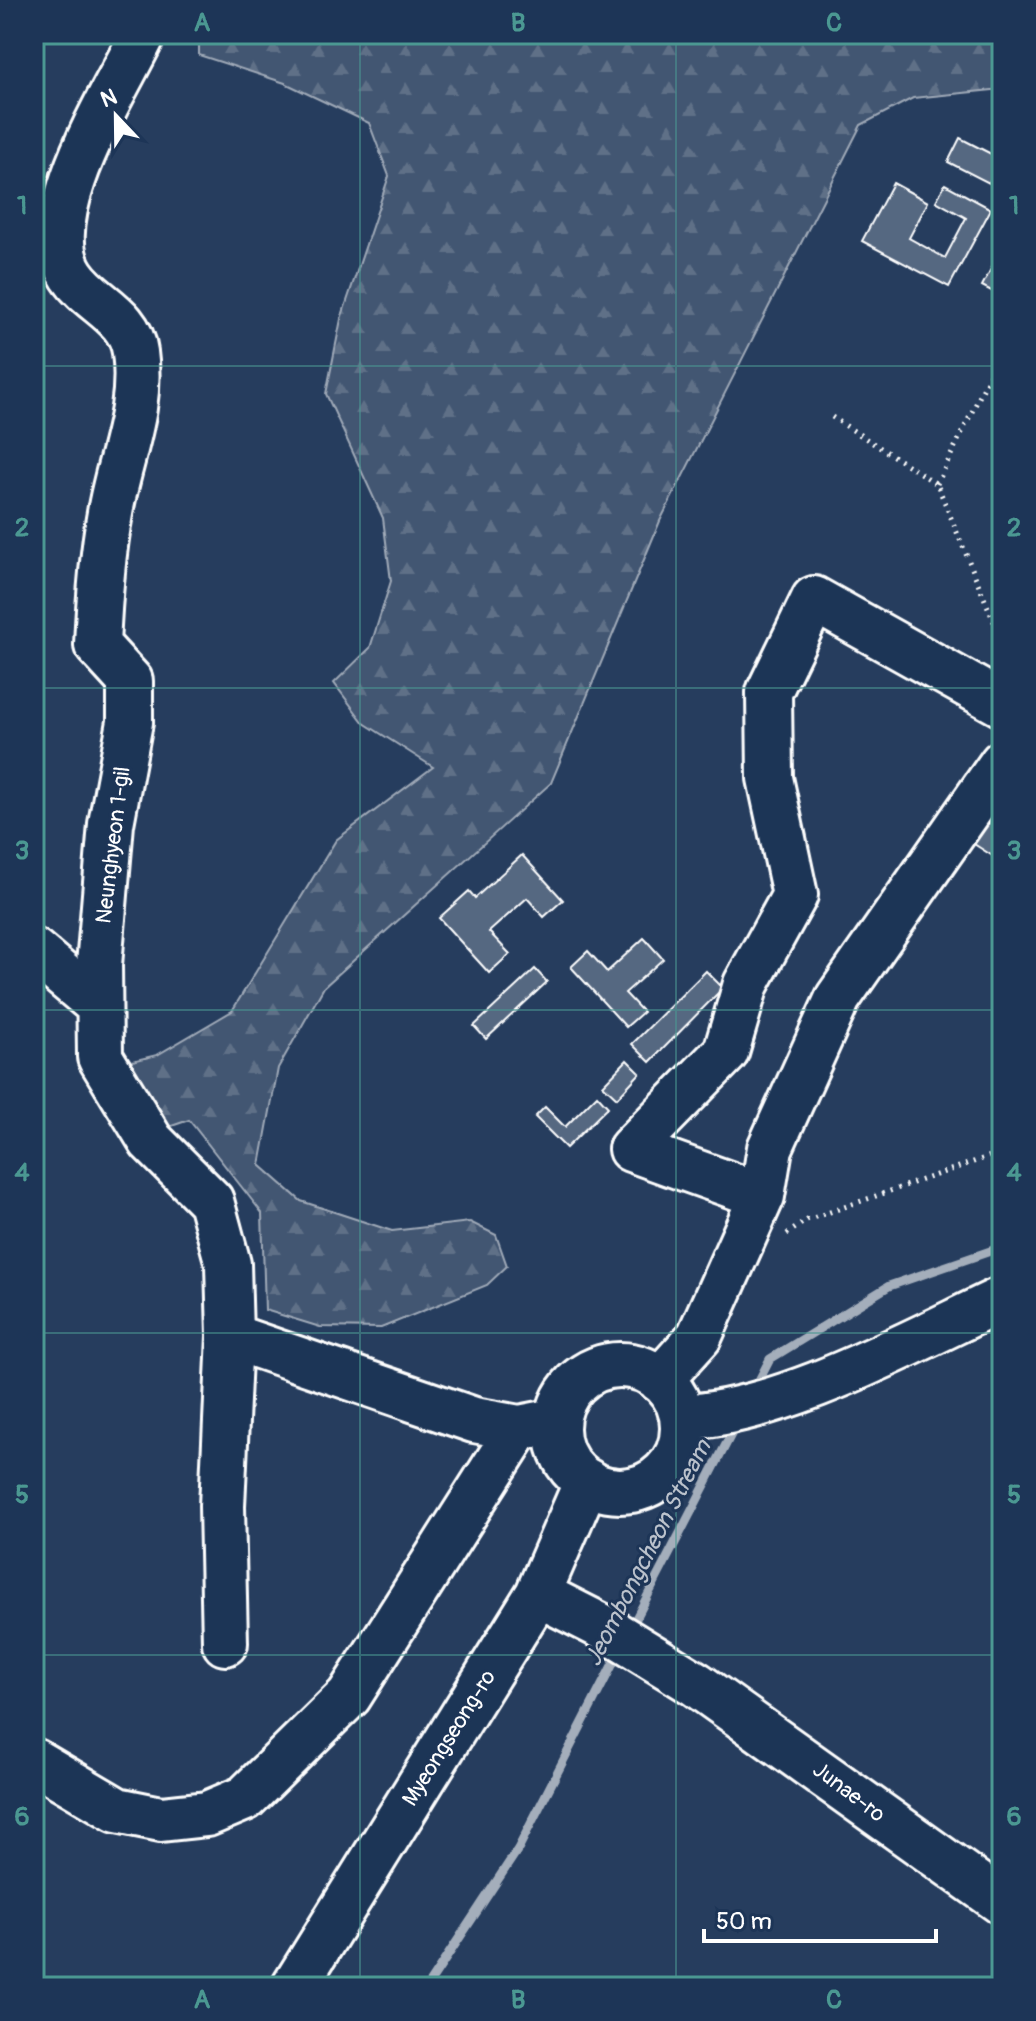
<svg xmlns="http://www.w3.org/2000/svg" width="1036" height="2021" font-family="Pangolin,sans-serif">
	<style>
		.forest { fill: url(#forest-firs); stroke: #a0aab8; stroke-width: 2 }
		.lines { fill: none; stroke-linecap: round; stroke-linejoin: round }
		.stream { stroke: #a4aebb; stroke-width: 9 }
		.building { fill: #556781; stroke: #fff; stroke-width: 2 }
		.minor-casing { stroke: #fff; stroke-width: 50 }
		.path { stroke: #fff; stroke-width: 5; stroke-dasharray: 2 6; stroke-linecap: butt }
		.minor { stroke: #1d3557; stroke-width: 44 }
		.grid { fill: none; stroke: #4b9892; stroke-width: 2; stroke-opacity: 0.55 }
		.labels { text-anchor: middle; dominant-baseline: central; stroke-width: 6; stroke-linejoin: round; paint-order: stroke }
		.street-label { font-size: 22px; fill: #fff; stroke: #1d3557 }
		.water-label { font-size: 24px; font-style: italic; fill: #bbc2cc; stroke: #1d3557 }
		.neatline { fill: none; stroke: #4b9892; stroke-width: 3 }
		.grid-label { font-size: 26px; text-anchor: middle; font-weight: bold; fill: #4b9892 }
	</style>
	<defs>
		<pattern id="forest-firs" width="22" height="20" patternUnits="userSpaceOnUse" patternTransform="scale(2)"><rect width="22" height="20" fill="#425672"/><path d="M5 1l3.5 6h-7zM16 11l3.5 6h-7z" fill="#5e6f87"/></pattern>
	</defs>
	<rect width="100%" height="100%" fill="#263d5e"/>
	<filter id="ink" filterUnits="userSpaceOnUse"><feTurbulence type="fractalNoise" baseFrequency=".0125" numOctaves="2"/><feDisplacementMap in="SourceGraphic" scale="16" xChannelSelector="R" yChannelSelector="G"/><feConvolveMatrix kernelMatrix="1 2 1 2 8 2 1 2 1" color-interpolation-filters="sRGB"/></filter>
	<g filter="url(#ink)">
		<path class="forest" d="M199 34H248L266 44 283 34H1002V89L913 98 861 125 660 521 551 783 324 987 278 1068 260 1165 301 1201 392 1231 470 1222 496 1235 507 1266 487 1285 381 1328 320 1327 265 1310 262 1213 189 1120 157 1131 120 1064 157 1055 232 1011 336 840 433 767 364 723 334 683 370 648 391 581 383 518 326 394 341 319 389 176 369 123 285 83 199 55Z"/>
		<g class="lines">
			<path class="stream" d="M753 1392 770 1359 889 1286 1002 1247
				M630 1630 737 1423
				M427 1987 518 1849 620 1650"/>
		</g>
		<path class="building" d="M960 138 1001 159 989 183 948 162Z
			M893 183 928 202 909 238 945 258 966 218 936 201 945 184 991 209 949 287 862 241Z
			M1002 248V290L999 295 982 286Z
			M1002 800V862L974 844Z
			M522 855 563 900 544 917 527 898 489 932 510 954 489 973 439 918 469 891 475 898Z
			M644 938 663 959 625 993 643 1012 626 1027 571 967 588 951 607 972Z
			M535 969 547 982 486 1039 474 1026Z
			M706 971 723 988 650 1062 632 1044Z
			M627 1060 640 1073 617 1098 603 1085Z
			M597 1095 608 1107 566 1148 535 1117 545 1107 565 1127Z"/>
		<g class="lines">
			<defs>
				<path id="minor" d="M143 34C117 90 33 216 72 275 91 304 130 314 135 352 143 410 119 458 110 513 102 557 99 601 97 645L130 681V722L111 824 99 965 100 1057 151 1141 211 1201 228 1264 230 1336 474 1420 519 1428 555 1421
					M34 951 98 1005
					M762 1196 631 1149 726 1052 746 984 795 895 770 778 769 692 814 599 1002 704
					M557 1428a63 63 0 1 1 126 0a63 63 0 1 1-126 0Z
					M660 1380 699 1337 762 1196 770 1148 838 998 1002 763
					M682 1417C781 1414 912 1341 1002 1299
					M538 1594 603 1627 696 1684 1002 1902
					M225 1643 222 1506 230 1336
					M34 1761 117 1810 161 1819 207 1814 245 1798 349 1696 519 1428
					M294 1987 538 1594 587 1481"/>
			</defs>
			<use href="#minor" class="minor-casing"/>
			<path class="path" d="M1001 304 1002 305
				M832 417 937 484 1002 641
				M937 484 1002 350
				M787 1234 807 1220 1002 1152"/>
			<use href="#minor" class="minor"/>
		</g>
	</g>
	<path class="grid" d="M360 34V1987M676 34V1987M34 366H1002M34 688H1002M34 1010H1002M34 1333H1002M34 1655H1002"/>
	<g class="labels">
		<g class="street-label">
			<text transform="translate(113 845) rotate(-83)">Neunghyeon 1-gil</text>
			<text transform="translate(449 1738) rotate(-58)">Myeongseong-ro</text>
			<text transform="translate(849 1792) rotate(37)">Junae-ro</text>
		</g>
		<g class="water-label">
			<text transform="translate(648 1553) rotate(-63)">Jeombongcheon Stream</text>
		</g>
	</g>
	<rect width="1036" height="2021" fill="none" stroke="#1d3557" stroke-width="88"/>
	<g transform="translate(116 116) rotate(338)" stroke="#1d3557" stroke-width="6" paint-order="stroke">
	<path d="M0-6L14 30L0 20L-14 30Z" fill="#ffffff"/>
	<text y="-12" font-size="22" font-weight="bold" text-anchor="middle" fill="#ffffff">N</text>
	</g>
	<path d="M704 1929v12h232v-12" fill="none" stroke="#ffffff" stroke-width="4"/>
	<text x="716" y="1929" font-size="24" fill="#ffffff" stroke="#1d3557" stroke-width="6" paint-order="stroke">50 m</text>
	<rect x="44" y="44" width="948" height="1933" class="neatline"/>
	<g class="grid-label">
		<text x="202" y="31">A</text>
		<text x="518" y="31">B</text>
		<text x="834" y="31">C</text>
		<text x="22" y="214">1</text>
		<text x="1014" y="214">1</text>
		<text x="22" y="536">2</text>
		<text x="1014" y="536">2</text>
		<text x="22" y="859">3</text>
		<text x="1014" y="859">3</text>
		<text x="22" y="1181">4</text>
		<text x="1014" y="1181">4</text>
		<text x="22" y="1503">5</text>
		<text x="1014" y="1503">5</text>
		<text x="22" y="1825">6</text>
		<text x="1014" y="1825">6</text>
		<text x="202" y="2008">A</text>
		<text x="518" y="2008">B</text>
		<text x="834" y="2008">C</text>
	</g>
</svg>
